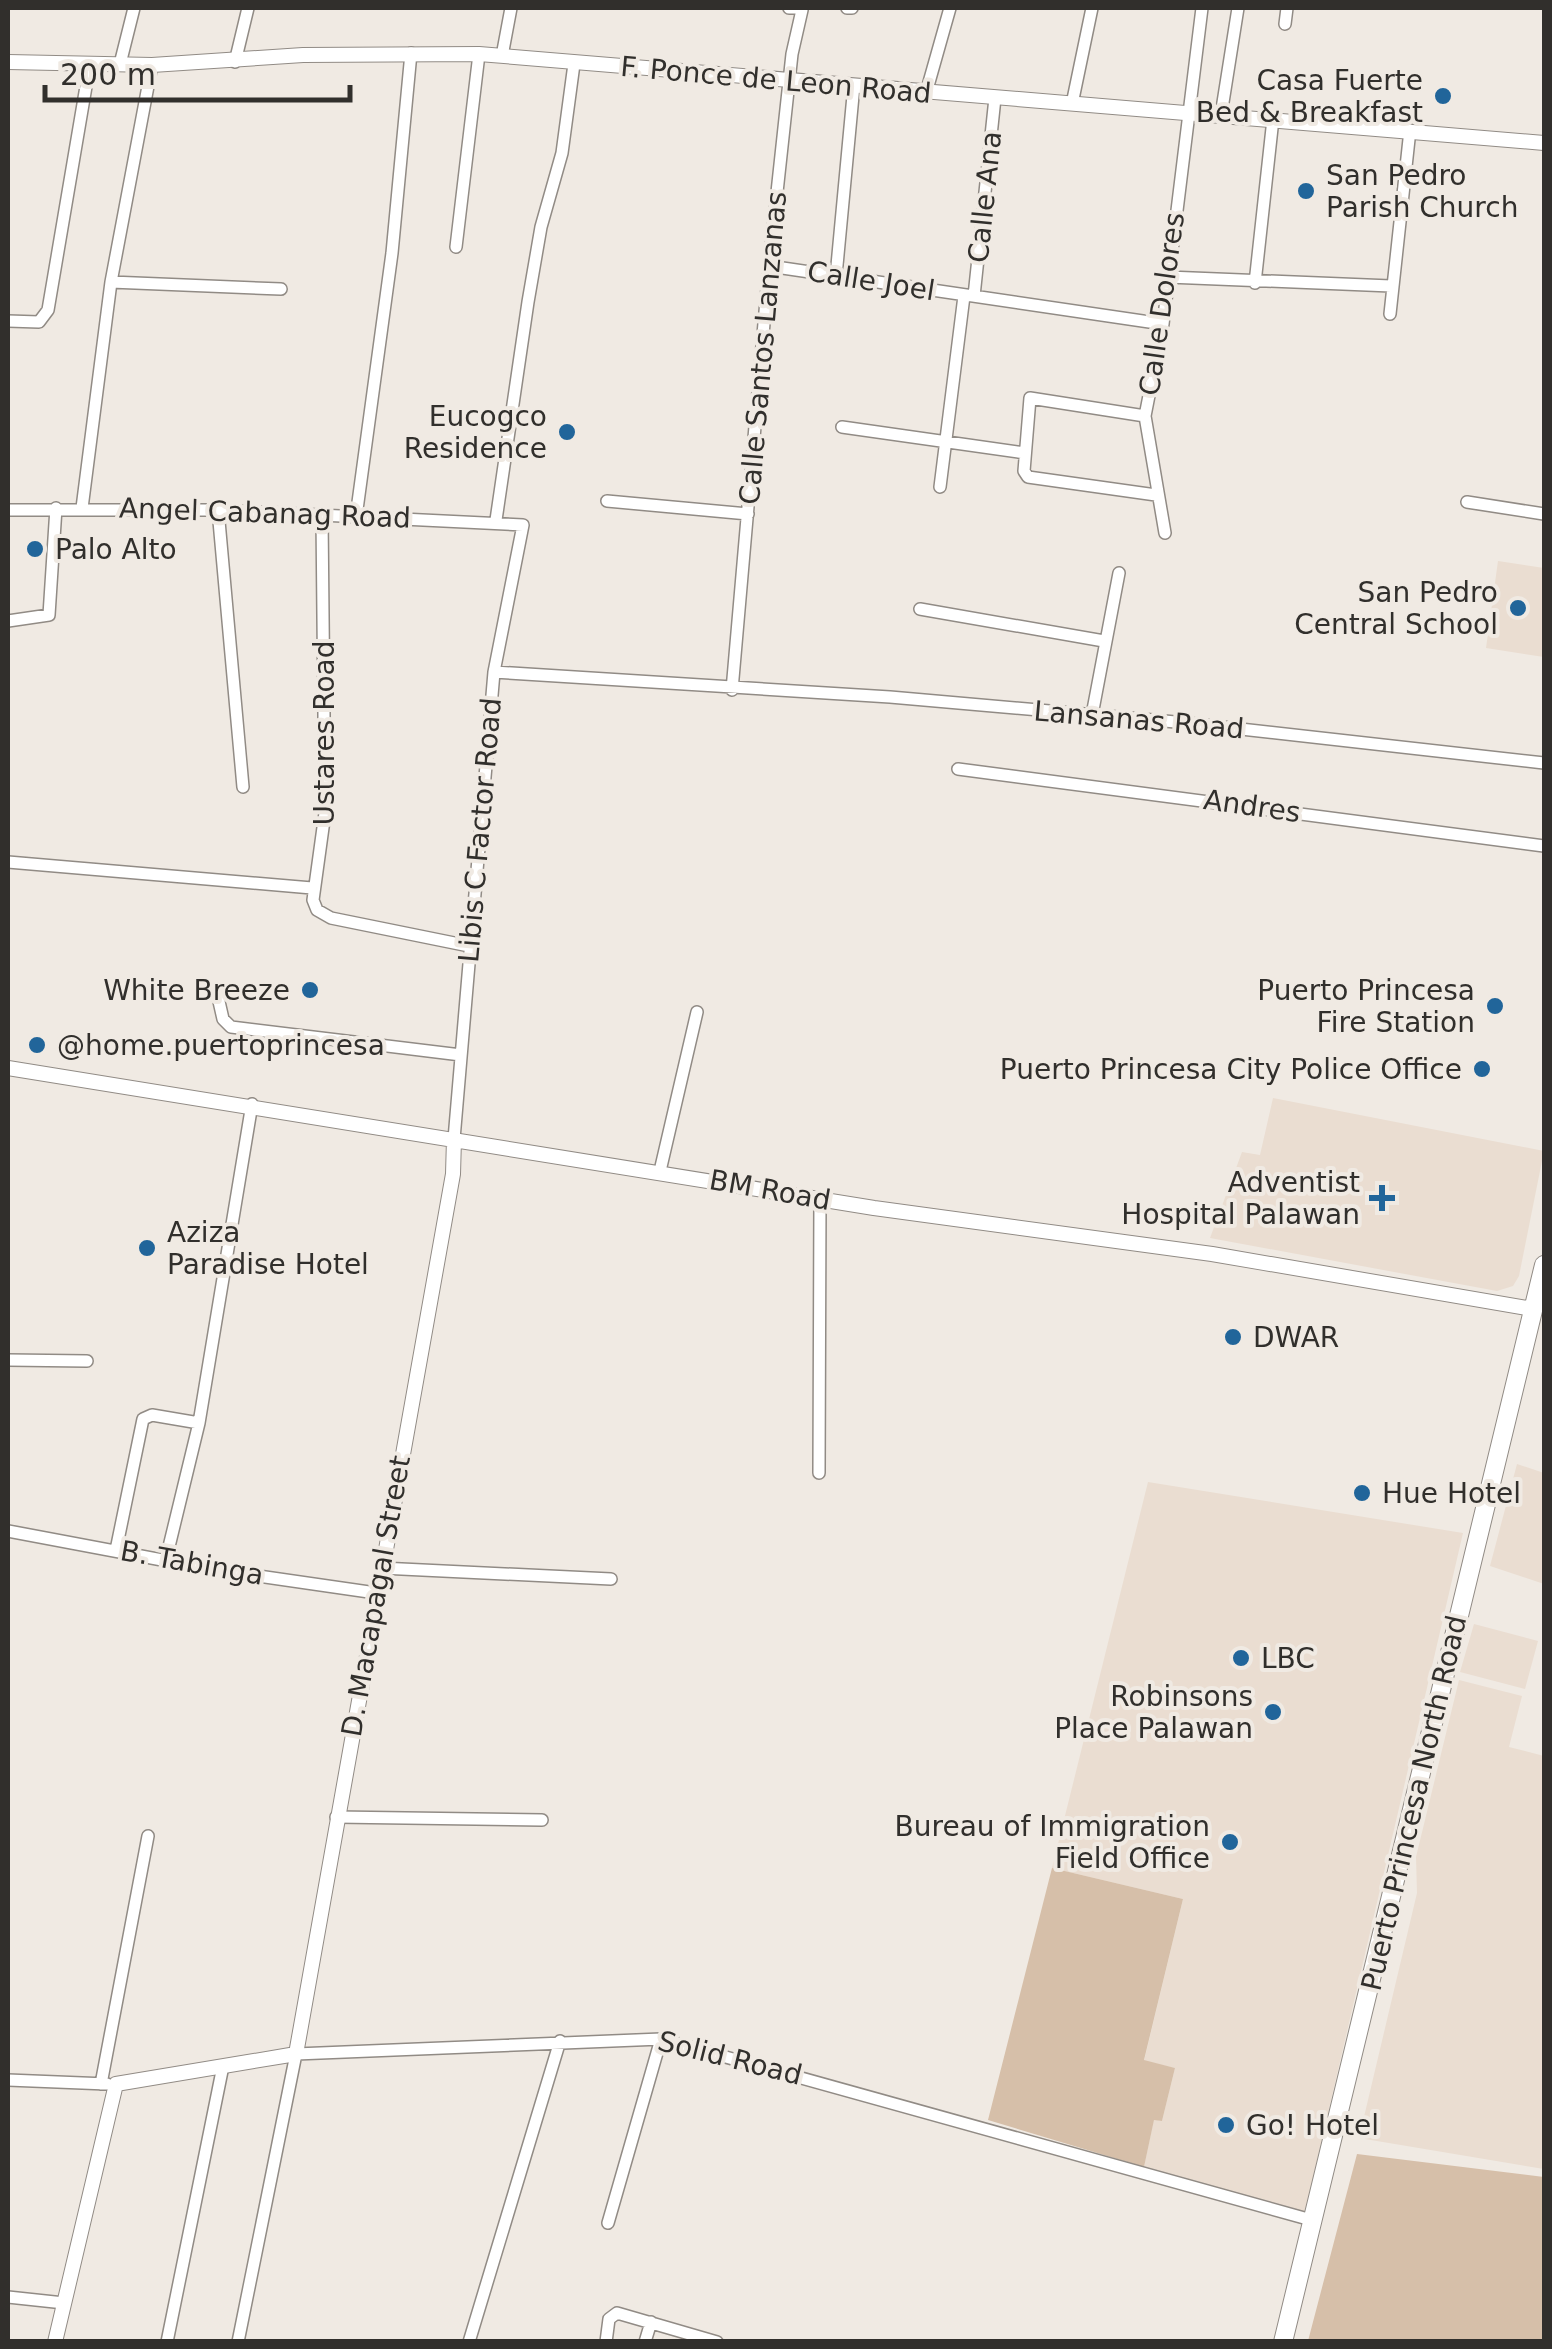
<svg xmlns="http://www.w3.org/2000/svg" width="1552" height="2349" font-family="'DejaVu Sans',sans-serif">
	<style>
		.built { fill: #eaddd1 }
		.green { fill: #d6bfa9 }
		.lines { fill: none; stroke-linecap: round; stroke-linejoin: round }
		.minor-casing { stroke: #918b85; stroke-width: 14 }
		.tertiary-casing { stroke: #918b85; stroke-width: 16 }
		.primary-casing { stroke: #918b85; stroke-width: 20 }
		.minor { stroke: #fff; stroke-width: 11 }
		.tertiary { stroke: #fff; stroke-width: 14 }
		.primary { stroke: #fff; stroke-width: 18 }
		.poi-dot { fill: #21659a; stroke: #f0eae3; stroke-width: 4 }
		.labels { text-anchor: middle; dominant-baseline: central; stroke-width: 8; stroke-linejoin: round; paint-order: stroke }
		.street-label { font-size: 28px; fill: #312f2c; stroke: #f0eae3 }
		.poi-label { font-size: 28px; fill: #312f2c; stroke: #f0eae3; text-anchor: end }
	</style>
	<rect width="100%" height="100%" fill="#f0eae3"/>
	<path class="built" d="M1498 561 1544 568V657L1486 648Z
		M1273 1098 1544 1151 1519 1276 1513 1286 1497 1291 1210 1238 1242 1152 1260 1155Z
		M1517 1464 1544 1473V1584L1490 1566Z
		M1148 1482 1463 1533 1305 2212 1144 2167 1154 2119 1162 2121 1175 2068 1144 2061 1183 1899 1052 1868Z
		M1474 1624 1538 1641 1525 1689 1460 1672Z
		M1459 1680 1522 1696 1509 1747 1544 1756V2169L1359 2138 1417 1893 1416 1857Z"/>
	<path class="green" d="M1052 1868 1183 1899 1144 2060 1175 2068 1162 2121 1154 2120 1144 2167 988 2120Z
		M1357 2154 1544 2177V2341H1308Z"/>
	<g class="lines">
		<defs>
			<path id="minor" d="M847 8H852
				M1285 24 1287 8
				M502 56 511 8
				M235 62 248 8
				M120 64 134 8
				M926 93 950 8
				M1072 104 1092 8
				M1221 115 1238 8
				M456 247 479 54
				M769 266 1163 324
				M836 276 854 85
				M1168 277 1391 286
				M111 282 281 289
				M1255 283 1273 119
				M974 296 995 98
				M1390 314 1410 130
				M8 321 39 322 48 310 90 63
				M1145 416 1030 398 1024 471 1028 477 1156 495
				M842 427 1025 453
				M940 487 964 296
				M607 501 748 514
				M1467 502 1544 514
				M82 508 111 282 152 65
				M8 510H218L523 525 494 672 454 1139
				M218 510 243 787
				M322 517 325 813 313 900 317 910 331 918 469 946
				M356 517 392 253 411 53
				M496 520 528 302 541 227 562 153 574 64
				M1165 533 1145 416 1163 324 1202 8
				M920 609 1104 641
				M8 621 49 615 56 508
				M494 672 890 697 1187 723 1544 763
				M732 690 769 266 792 54 802 10V8H789
				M1092 715 1119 573
				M958 769 1544 846
				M8 862 312 888
				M218 997 223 1019 231 1027 461 1055
				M660 1171 697 1012
				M8 1360 87 1361
				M819 1473 820 1198
				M8 1531 210 1569 376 1593
				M116 1550 143 1419 152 1415 199 1423
				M166 1559 199 1423 252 1104
				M381 1568 611 1579
				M336 1817 542 1820
				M8 2080 107 2084
				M101 2084 148 1836
				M608 2223 661 2039
				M8 2297 64 2303
				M167 2342 223 2066
				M238 2342 296 2054 661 2039 1315 2221
				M469 2342 560 2041
				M606 2342 609 2319 617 2313 717 2342
				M645 2342 651 2322"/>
			<path id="tertiary" d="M8 62 152 65 303 55 479 54 1544 143
				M8 1068 874 1208 1212 1254 1533 1309
				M55 2342 116 2084 296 2054 453 1174 454 1139"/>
			<path id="primary" d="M1283 2342 1544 1265"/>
		</defs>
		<use href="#minor" class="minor-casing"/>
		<use href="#tertiary" class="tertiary-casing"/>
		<use href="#primary" class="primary-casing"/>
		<use href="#minor" class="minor"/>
		<use href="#tertiary" class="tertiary"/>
		<use href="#primary" class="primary"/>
	</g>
	<g class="poi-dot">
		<circle cx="1443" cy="96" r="10"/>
		<circle cx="1306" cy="191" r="10"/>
		<circle cx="567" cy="432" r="10"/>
		<circle cx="35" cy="549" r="10"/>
		<circle cx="1518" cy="608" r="10"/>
		<circle cx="310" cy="990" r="10"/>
		<circle cx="1495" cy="1006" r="10"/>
		<circle cx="37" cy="1045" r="10"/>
		<circle cx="1482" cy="1069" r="10"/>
		<path d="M1377 1183h10v10h10v10h-10v10h-10v-10h-10v-10h10z"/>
		<circle cx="147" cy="1248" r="10"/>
		<circle cx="1233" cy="1337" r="10"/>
		<circle cx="1362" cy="1493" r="10"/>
		<circle cx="1241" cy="1658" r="10"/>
		<circle cx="1273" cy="1712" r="10"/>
		<circle cx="1230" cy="1842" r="10"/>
		<circle cx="1226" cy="2125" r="10"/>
	</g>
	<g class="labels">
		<g class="street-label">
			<text transform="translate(776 80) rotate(5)">F. Ponce de Leon Road</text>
			<text transform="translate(985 197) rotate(-84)">Calle Ana</text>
			<text transform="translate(871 281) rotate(9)">Calle Joel</text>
			<text transform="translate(1162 304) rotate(-82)">Calle Dolores</text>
			<text transform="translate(763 348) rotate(-85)">Calle Santos Lanzanas</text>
			<text transform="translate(265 513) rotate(2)">Angel Cabanag Road</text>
			<text transform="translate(1139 720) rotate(5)">Lansanas Road</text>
			<text transform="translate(324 733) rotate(-90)">Ustares Road</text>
			<text transform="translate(1252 806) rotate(8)">Andres</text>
			<text transform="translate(480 830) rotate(-85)">Libis C Factor Road</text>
			<text transform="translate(770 1190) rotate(10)">BM Road</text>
			<text transform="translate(192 1563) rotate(10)">B. Tabinga</text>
			<text transform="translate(376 1596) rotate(-80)">D. Macapagal Street</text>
			<text transform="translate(1414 1803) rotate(-77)">Puerto Princesa North Road</text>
			<text transform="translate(730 2058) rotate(14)">Solid Road</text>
		</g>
		<g class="poi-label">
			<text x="1423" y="80">Casa Fuerte<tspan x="1423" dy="32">Bed &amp; Breakfast</tspan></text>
			<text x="1326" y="175" text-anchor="start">San Pedro<tspan x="1326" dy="32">Parish Church</tspan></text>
			<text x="547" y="416">Eucogco<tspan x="547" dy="32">Residence</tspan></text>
			<text x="55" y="549" text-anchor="start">Palo Alto</text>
			<text x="1498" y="592">San Pedro<tspan x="1498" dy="32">Central School</tspan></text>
			<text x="290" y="990">White Breeze</text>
			<text x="1475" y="990">Puerto Princesa<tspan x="1475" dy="32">Fire Station</tspan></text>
			<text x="57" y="1045" text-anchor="start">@home.puertoprincesa</text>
			<text x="1462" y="1069">Puerto Princesa City Police Office</text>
			<text x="1360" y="1182">Adventist<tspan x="1360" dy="32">Hospital Palawan</tspan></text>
			<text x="167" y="1232" text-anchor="start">Aziza<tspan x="167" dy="32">Paradise Hotel</tspan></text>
			<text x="1253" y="1337" text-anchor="start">DWAR</text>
			<text x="1382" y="1493" text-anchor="start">Hue Hotel</text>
			<text x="1261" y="1658" text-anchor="start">LBC</text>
			<text x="1253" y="1696">Robinsons<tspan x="1253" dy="32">Place Palawan</tspan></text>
			<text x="1210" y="1826">Bureau of Immigration<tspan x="1210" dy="32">Field Office</tspan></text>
			<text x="1246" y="2125" text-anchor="start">Go! Hotel</text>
		</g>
	</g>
	<rect width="1552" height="2349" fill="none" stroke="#312f2c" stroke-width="20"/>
	<path d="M45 85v15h305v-15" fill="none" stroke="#312f2c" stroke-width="5"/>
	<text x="60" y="85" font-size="30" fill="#312f2c" stroke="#f0eae3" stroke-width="8" paint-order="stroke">200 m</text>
</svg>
